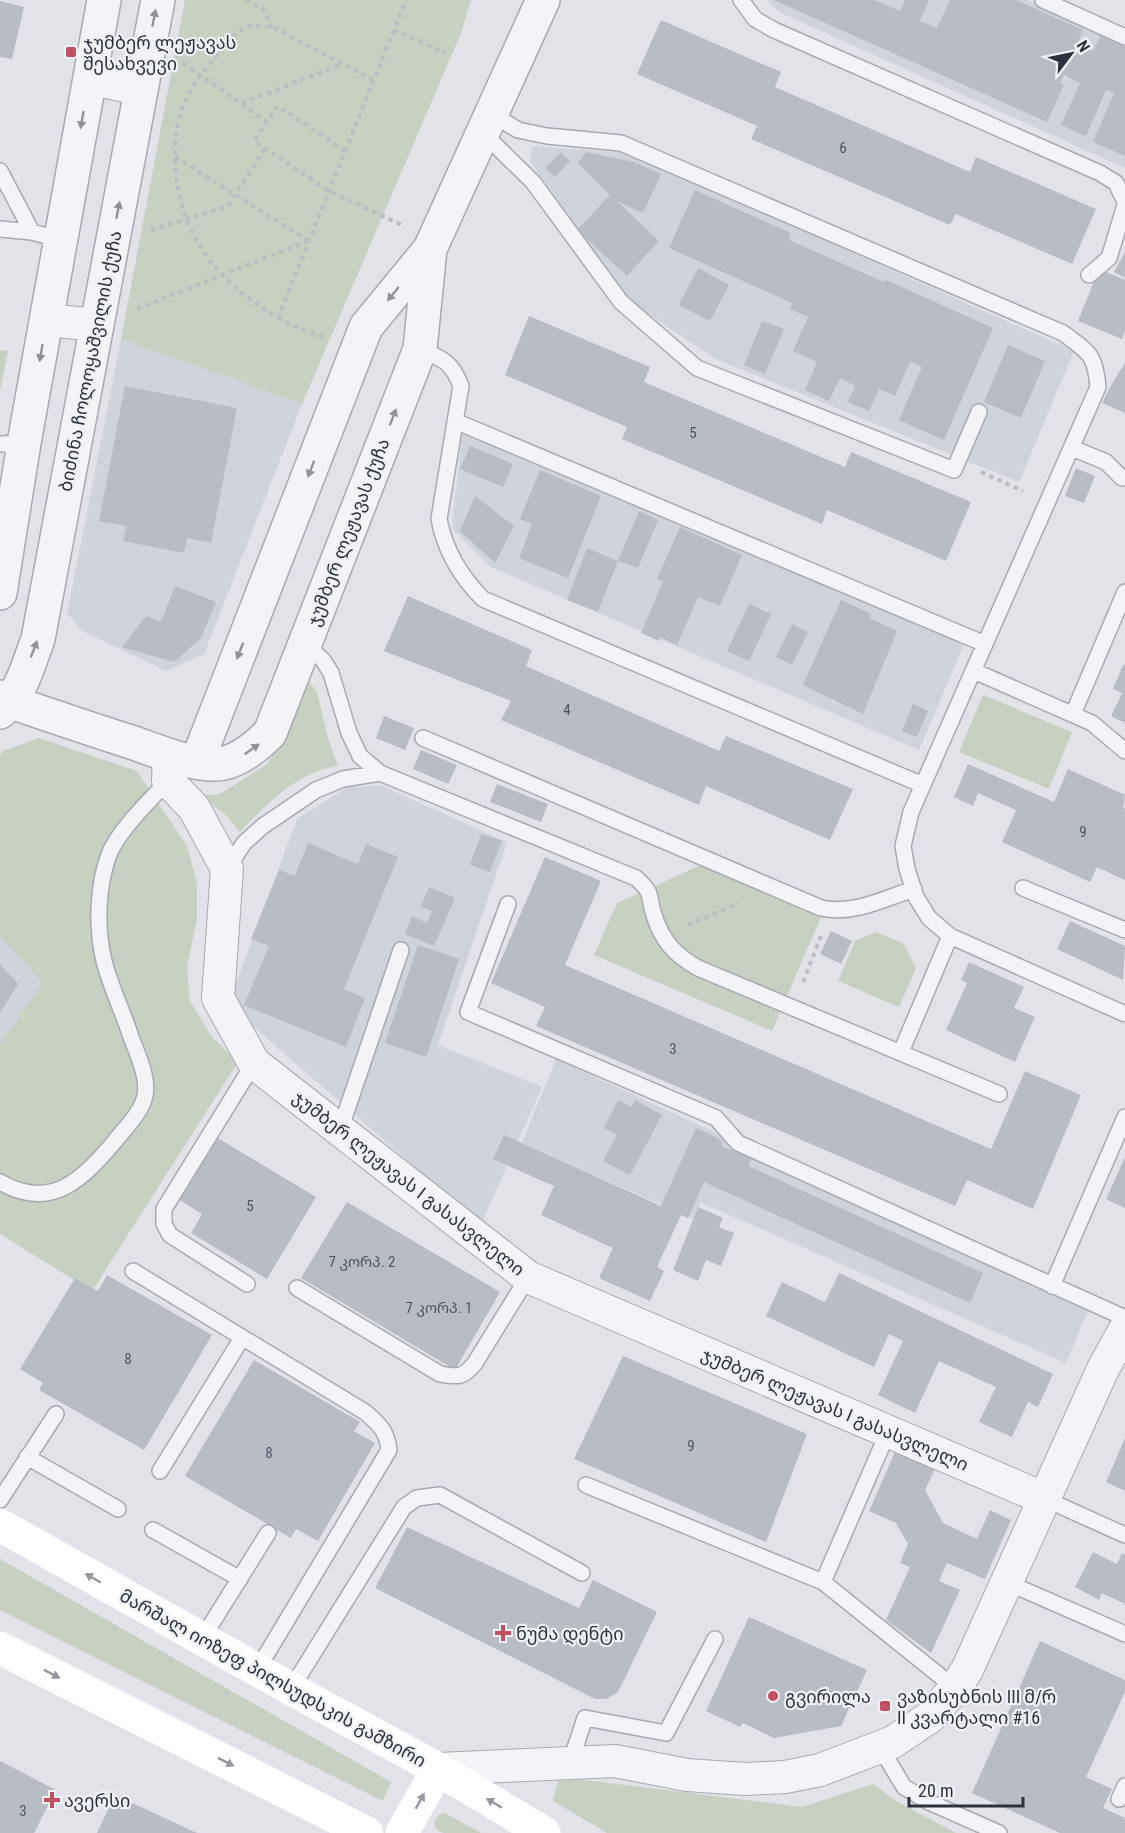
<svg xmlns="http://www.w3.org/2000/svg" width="1125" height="1833" font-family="'Roboto Condensed','Noto Sans Georgian',sans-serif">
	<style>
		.built { fill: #cfd3da }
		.green { fill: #c6d1c2 }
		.building { fill: #b8bdc4 }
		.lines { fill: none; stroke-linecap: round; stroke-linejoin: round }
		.service-casing { stroke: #a7aab2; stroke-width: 18 }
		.minor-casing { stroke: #a7aab2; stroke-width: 34 }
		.tertiary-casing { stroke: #a7aab2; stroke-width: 36 }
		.path { stroke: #bbbec3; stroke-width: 4; stroke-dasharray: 4.5 4.5; stroke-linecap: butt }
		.service { stroke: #f3f4f7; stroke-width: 15 }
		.minor { stroke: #f3f4f7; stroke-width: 32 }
		.tertiary { stroke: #f3f4f7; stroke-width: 33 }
		.secondary { stroke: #fff; stroke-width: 33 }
		.oneway { fill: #8f939a }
		.oneway2 { fill: #95989e }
		.poi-dot { fill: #c15162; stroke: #f0f2f6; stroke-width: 2 }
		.labels { text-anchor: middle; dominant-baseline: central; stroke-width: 4.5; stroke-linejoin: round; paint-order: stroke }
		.number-label { font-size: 15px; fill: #4e5560 }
		.poi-label { font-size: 18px; fill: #2b323e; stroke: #f0f2f6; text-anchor: start }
		.street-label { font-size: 18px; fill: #2b323e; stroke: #f0f2f6 }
	</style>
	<rect width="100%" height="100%" fill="#e1e3e8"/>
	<path class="built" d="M767 0H1027L1125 45V168L779 12Z
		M532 146 628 153 1074 351 1019 482 715 359 625 298 530 161Z
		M121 339 302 404 204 654 166 671 82 631 67 613Z
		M462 434 964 644 919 750 491 567 452 528Z
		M382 786 507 842 438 1045 542 1087 481 1224 228 1005 297 819 348 787Z
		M0 936 42 983 0 1044Z
		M556 1059 727 1138 729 1146 1089 1308 1066 1363 700 1202 693 1219 522 1143Z"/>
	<path class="green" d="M185 0H471L461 33 302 404 121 339Z
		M0 350 8 351 0 391Z
		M307 679 317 692 328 739 338 766C298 771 267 804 240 832L224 813 199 796 220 794 266 765 284 739Z
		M983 695 1072 732 1049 789 959 752Z
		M39 738 137 771 187 846 197 883V919L187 966 190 1001 212 1037 238 1062 92 1291 0 1234V1044L42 983 0 936V755L3 751Z
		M701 865 821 917 772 1031 594 955 617 903Z
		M876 932 904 944 916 968 899 1007 838 981 855 941Z
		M0 1559 391 1782 383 1801 0 1610Z
		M577 1779 802 1807 873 1784 898 1802 956 1833H607L553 1801 558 1781Z
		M445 1813 481 1833H443L436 1829 434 1822 438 1815Z"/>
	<path class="building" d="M774 0H874L900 11 905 0H929L920 21 937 28 950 0H1016L1083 30 1077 44 1093 51 1100 36 1125 47V156L1093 142 1114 93 1106 90 1086 136 1061 125 1080 83 1064 75 1060 83 1064 85 1047 122Z
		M0 1 24 7 12 59 0 57Z
		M661 20 781 72 775 87 970 172 976 157 1096 209 1072 264 956 214 950 225 751 139 757 126 637 74Z
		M561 152 570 161 555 177 545 168Z
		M586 152 634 162 661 174 643 213 617 201 659 241 627 276 577 230 610 195 578 163Z
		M695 190 791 233 789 240 884 282 886 280 993 328 944 440 899 420 922 367 910 362 895 396 879 389 869 411 848 402 855 386 840 378 829 401 805 390 817 362 793 351 808 317 790 309 792 303 669 248Z
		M1125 252V278L1114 272Z
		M698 268 729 285 710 321 679 305Z
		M1099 269 1125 280V331L1122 339 1078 321Z
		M529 316 650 367 644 382 845 467 851 452 971 502 946 561 827 510 822 524 622 439 627 427 505 375Z
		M762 321 784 329 765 374 744 365Z
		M1008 345 1045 361 1021 418 984 402Z
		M1125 363V413L1102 403 1110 387Z
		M125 386 237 408 211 543 187 538 184 553 123 541 126 526 99 521Z
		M470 446 513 464 503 487 460 469Z
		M1076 468 1095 476 1084 503 1065 496Z
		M540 470 601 496 568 578 519 558 532 524 520 519Z
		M475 496 514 526 495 563 460 531Z
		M639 511 658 520 638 568 618 561Z
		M680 527 742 555 720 606 698 597 677 645 660 637 659 641 641 633 663 582 657 579Z
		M587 548 618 561 598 612 567 600Z
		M175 586 216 602 201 638 174 662 122 647 146 616 161 622Z
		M408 596 532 650 526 666 719 751 726 736 853 789 830 840 706 786 699 805 501 720 511 701 384 651Z
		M841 600 871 614 869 618 897 631 863 714 803 685Z
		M749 604 771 614 749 661 727 651Z
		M792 624 808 632 792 665 776 657Z
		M1123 665H1125V723L1111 716 1122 693 1113 689Z
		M913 704 928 711 917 737 902 731Z
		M384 716 414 728 405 750 376 738Z
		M421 750 457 765 448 784 413 769Z
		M968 764 1054 802 1068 769 1125 795 1123 808 1125 809V880L1097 867 1090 882 1002 842 1016 810 978 793 973 806 954 797Z
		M497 784 548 804 541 822 490 802Z
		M481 834 502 841 490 872 470 865Z
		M308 843 358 864 366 844 398 857 344 989 365 998 346 1047 244 1005 269 946 251 939 279 870 295 876Z
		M545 857 601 881 565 965 991 1149 1025 1071 1081 1095 1033 1209 967 1180 955 1206 536 1026 545 1007 491 983Z
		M429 887 455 898 434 946 405 934 412 916 427 923 432 911 421 906Z
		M1070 921 1125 946 1123 980 1057 949Z
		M831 931 852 941 841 964 820 954Z
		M418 945 459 959 426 1057 385 1043Z
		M969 962 1024 987 1014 1008 1035 1017 1015 1062 946 1030 967 983 961 980Z
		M0 964 18 984 0 1013Z
		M618 1100 631 1107 635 1100 662 1115 630 1175 603 1161 617 1135 604 1128Z
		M696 1128 723 1141 721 1146 752 1159 748 1166 983 1273 970 1303 704 1182 688 1218 681 1215 657 1267 664 1271 650 1301 599 1278 613 1248 541 1215 554 1186 493 1159 504 1135 661 1206Z
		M216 1137 316 1197 267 1279 191 1233 202 1214 178 1199Z
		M1125 1157V1208L1106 1199Z
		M347 1202 500 1292 455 1370 301 1278Z
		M698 1207 723 1218 719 1227 734 1233 721 1266 706 1260 698 1281 673 1270Z
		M839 1273 1053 1374 1038 1407 1028 1402 1012 1437 979 1422 996 1387 939 1361 915 1413 878 1395 903 1341 889 1334 874 1367 766 1316 782 1282 825 1302Z
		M107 1275 212 1335 144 1450 39 1390 43 1383 20 1369 75 1278 98 1291Z
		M623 1356 807 1434 766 1542 574 1459Z
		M254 1360 360 1422 354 1431 375 1443 318 1541 296 1529 291 1538 185 1476Z
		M1125 1438V1491L1106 1482Z
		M895 1452 935 1469 925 1490 943 1523 977 1539 990 1510 1011 1520 985 1579 947 1563 939 1581 960 1590 931 1653 886 1620 910 1567 900 1563 908 1544 896 1523 869 1511Z
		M407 1527 579 1608 593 1580 657 1612 618 1692 606 1699H595L375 1588Z
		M1093 1552 1117 1564 1122 1553 1125 1555V1604L1102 1593 1099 1600 1075 1587Z
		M749 1617 867 1670 841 1726 774 1738 743 1723 740 1727 706 1711Z
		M1040 1641 1125 1680V1692L1086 1777 1112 1789 1103 1808 1125 1818V1833H1060L972 1793Z
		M0 1761 56 1790 34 1833H0Z
		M115 1795 197 1833H97Z"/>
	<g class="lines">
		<defs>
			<path id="service" d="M741 0 755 19 774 30 1100 173 1116 183 1125 202
				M1043 0 1125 37
				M492 114 518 130 547 136 621 143 1063 333C1089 353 1095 353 1098 387L911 812 903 846 907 869 916 897 929 918 950 936 1125 1014
				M483 133 533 182 621 302 697 368 954 470 979 412
				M0 171 32 232 61 240
				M0 229 32 232
				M1089 275 1109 258 1125 205
				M420 349C443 359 452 362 461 386L439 519C445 551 460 576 483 599L923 785
				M455 421 985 644
				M0 444 24 443
				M1072 448 1106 462 1122 478
				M304 643 323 660 331 673 349 733 360 756 380 773 636 878C655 895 647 895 654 915 662 941 675 955 698 968L999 1094
				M974 671 1092 723 1125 751
				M1073 714 1125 592
				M423 738 821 908C854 915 883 899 914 889
				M227 869 244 843 263 826 316 790 343 779 380 773
				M1023 888 1125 930
				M508 904 468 1012 716 1118 738 1143 1125 1318
				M901 1052 950 936
				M340 1130 401 950
				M0 1182C51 1212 83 1179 115 1141 126 1127 141 1113 145 1096 149 1076 136 1052 130 1034 122 1010 110 985 104 961 96 928 97 884 110 852 121 828 149 801 168 781
				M133 1271 365 1412C379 1424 387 1431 389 1450L257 1670
				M247 1284 170 1235 164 1224V1209L254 1063
				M1052 1286 1125 1117
				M297 1288 440 1374C458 1377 463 1378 475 1363L528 1277
				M27 1457 118 1509
				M160 1471 242 1338
				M586 1485 823 1582 955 1688
				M1043 1498 1125 1535
				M0 1500 56 1414
				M153 1530 240 1579
				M823 1582 888 1432
				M1006 1582 1125 1634
				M202 1639 268 1533
				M291 1689 404 1507 417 1498 440 1495 582 1573
				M880 1747 904 1787 929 1802 999 1833
				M570 1763 585 1718 666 1733 715 1639
				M1119 1799 1125 1786"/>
			<path id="minor" d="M90 78 141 90
				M47 320 97 325
				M169 755 168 781 194 808 227 869 218 998 254 1063 528 1277 1043 1498
				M438 1769 615 1761 687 1775 745 1779 785 1777 820 1770 893 1742 930 1717 955 1688 967 1670 1103 1369 1125 1329"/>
			<path id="tertiary" d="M0 593 24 443 104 0
				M0 697 11 702C52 716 93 730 134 743 159 752 188 764 215 764 236 764 256 747 270 733L420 349 430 249
				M0 712C22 693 28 665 38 639L158 0
				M197 762 366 327 430 249 543 0"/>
		</defs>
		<use href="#service" class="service-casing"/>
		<use href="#minor" class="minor-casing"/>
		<use href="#tertiary" class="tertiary-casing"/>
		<path class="path" d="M246 0 263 9 272 28
			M394 30 446 53
			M183 63 267 122
			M242 103 343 64
			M345 151 278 106 254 141 329 191 402 225
			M175 157 309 241
			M151 230 228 206 265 148
			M137 309 308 241
			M278 318 406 0
			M323 337C308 331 290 326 277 317 215 280 176 232 175 157 174 125 183 95 205 70 216 57 234 30 250 26 255 25 267 26 273 28 282 30 292 38 301 42 325 55 349 67 373 80
			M981 472 1023 491
			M688 925 739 903
			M803 982 821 936"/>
		<use href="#service" class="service"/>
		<use href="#minor" class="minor"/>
		<use href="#tertiary" class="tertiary"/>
		<path class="secondary" d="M0 1525 291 1689 438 1769 544 1833
			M0 1648 367 1833
			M402 1833 438 1769"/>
	</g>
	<defs><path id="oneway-solid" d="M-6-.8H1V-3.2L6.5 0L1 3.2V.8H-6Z" transform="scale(1.5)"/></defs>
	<g class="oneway">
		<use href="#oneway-solid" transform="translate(154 18) rotate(-79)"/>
		<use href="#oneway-solid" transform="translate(82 120) rotate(100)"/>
		<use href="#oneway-solid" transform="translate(118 210) rotate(-79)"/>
		<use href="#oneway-solid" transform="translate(393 294) rotate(129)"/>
		<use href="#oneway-solid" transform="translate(41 353) rotate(100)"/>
		<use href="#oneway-solid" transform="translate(393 417) rotate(-69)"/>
		<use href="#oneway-solid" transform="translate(311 469) rotate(111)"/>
		<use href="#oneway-solid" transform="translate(34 649) rotate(-69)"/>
		<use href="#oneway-solid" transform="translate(240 651) rotate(111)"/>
		<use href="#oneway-solid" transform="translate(252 749) rotate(-35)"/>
	</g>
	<g class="oneway2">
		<use href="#oneway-solid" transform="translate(93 1578) rotate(-150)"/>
		<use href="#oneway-solid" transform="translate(52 1674) rotate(27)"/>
		<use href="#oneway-solid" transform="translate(226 1762) rotate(27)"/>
		<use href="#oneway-solid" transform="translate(420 1801) rotate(-61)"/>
		<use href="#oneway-solid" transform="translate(494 1803) rotate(-149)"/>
	</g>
	<g class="poi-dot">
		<rect x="65" y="46" width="12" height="12" rx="3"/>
		<path d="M500 1624h6v6h6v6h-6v6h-6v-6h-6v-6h6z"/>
		<circle cx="773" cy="1696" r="6"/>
		<rect x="879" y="1700" width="12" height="12" rx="3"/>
		<path d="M49 1791h6v6h6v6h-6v6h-6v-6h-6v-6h6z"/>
	</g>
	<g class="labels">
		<g class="number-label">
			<text x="843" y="148">6</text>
			<text x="693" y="433">5</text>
			<text x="567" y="710">4</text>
			<text x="1083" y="832">9</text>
			<text x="673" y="1049">3</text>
			<text x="250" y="1206">5</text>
			<text x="362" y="1262">7 კორპ. 2</text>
			<text x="439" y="1308">7 კორპ. 1</text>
			<text x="128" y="1359">8</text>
			<text x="691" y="1446">9</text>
			<text x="269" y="1453">8</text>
			<text x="23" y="1811">3</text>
		</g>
		<g class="poi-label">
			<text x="83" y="42">ჯუმბერ ლეჟავას<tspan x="83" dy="21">შესახვევი</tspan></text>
			<text x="516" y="1633">ნუმა დენტი</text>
			<text x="785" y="1696">გვირილა</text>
			<text x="897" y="1696">ვაზისუბნის III მ/რ<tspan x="897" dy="21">II კვარტალი #16</tspan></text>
			<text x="64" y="1800">ავერსი</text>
		</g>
		<g class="street-label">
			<text transform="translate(90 361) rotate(-79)">ბიძინა ჩოლოყაშვილის ქუჩა</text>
			<text transform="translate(348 532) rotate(-69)">ჯუმბერ ლეჟავას ქუჩა</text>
			<text transform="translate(409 1183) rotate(38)">ჯუმბერ ლეჟავას I გასასვლელი</text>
			<text transform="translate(835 1409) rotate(23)">ჯუმბერ ლეჟავას I გასასვლელი</text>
			<text transform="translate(273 1678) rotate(29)">მარშალ იოზეფ პილსუდსკის გამზირი</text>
		</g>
	</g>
	<g transform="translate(1071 54) rotate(58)" stroke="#f0f2f6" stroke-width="4.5" paint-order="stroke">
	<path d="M0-4.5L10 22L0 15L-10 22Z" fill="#2b323e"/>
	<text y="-9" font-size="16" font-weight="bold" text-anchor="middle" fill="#2b323e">N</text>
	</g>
	<path d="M909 1797v9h114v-9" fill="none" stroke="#2b323e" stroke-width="3"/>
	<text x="918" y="1797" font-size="18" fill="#2b323e" stroke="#f0f2f6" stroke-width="4.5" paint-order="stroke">20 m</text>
</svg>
